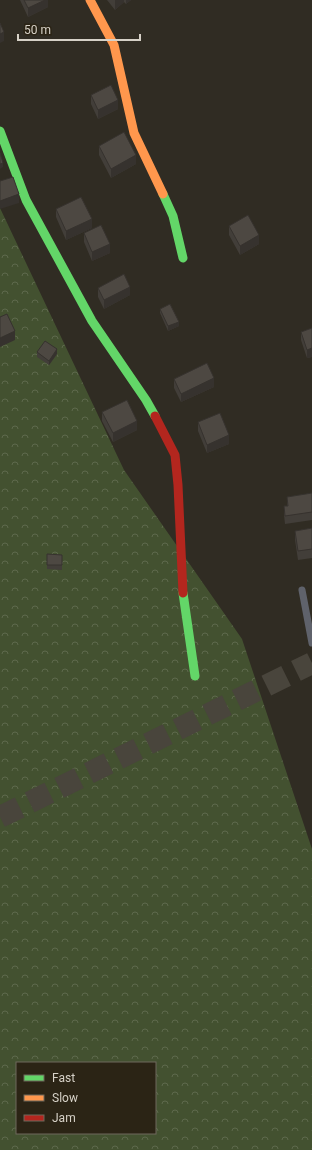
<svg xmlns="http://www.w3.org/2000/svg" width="312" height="1150" font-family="Roboto,sans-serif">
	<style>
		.forest { fill: url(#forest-crowns); fill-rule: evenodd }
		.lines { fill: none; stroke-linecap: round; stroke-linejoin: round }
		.highway-tunnel { stroke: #49453c; stroke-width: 22; stroke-dasharray: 22 11; stroke-linecap: butt }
		.lane { stroke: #5f626b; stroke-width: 7 }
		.fast { stroke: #63d668; stroke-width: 9 }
		.slow { stroke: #ff974d; stroke-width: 9 }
		.jam { stroke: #b3261e; stroke-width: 9 }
		.wall { fill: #423e39 }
		.shaded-wall { fill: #36322e }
		.building { fill: #4d4842; stroke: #36322e }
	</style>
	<defs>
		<pattern id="forest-crowns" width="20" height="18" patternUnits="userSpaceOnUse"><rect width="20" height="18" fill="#435130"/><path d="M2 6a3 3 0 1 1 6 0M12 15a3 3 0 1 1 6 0" fill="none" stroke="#5d694c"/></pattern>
	</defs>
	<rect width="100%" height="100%" fill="#302c23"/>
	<path class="forest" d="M0 208 124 470 242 639 312 849V1150H0ZM17 1063H155V1133H17Z"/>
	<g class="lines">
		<path class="highway-tunnel" d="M0 817 312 663"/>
		<path class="lane" d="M302 590 312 643"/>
		<path class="fast" d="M0 131 26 200 92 321 146 400 155 416
			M163 194 173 216 183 258
			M183 593 195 676"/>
		<path class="slow" d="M90 0 114 45 134 133 163 194"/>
		<path class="jam" d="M155 416 175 455 178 485 183 593"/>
	</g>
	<path class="wall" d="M20 0H48V7L28 17Z
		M107 0H131L126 4 124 2 115 10Z
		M91 95 118 109 98 119 91 104Z
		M99 146 136 164 111 178 99 155Z
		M56 209 92 228 66 240 56 217Z
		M229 226 259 244 240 255 229 235Z
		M84 233 110 253 92 261 84 242Z
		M98 288 130 295 104 309 98 297Z
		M160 309 179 326 168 331 160 313Z
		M312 328V357L307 358 301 340V332Z
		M37 352 57 354 49 365 37 357Z
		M174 379 214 387 181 402 174 388Z
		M102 412 137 430 113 442 102 421Z
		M198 422 229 444 207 453 198 431Z
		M312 493V520L285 524 284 515V506H287V497Z
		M312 528V558L298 560 295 540V531Z
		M62 555V570L47 569V565Z"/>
	<path class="shaded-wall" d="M45 0H48V7L28 17V8Z
		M115 0H124V2L115 10Z
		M126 0H131L126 4Z
		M4 32V41L0 43V34Z
		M118 100V109L98 119V110Z
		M136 155V164L111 178V169Z
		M3 163V167L0 169V164Z
		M19 194V203L0 209V201Z
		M92 219V228L66 240V231Z
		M259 235V244L240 255V246Z
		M110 244V253L92 261V252Z
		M130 287V295L104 309V300Z
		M179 322V326L168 331V326Z
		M15 331V340L0 347V338Z
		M312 348V357L307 358V350Z
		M57 349V354L49 365V361Z
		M214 378V387L181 402V394Z
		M137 421V430L113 442V433Z
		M229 435V444L207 453V445Z"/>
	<path class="building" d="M24 0H45L28 8Z
		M0 23 4 32 0 34Z
		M111 85 118 100 98 110 91 95Z
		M124 132 136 155 111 169 99 146Z
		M0 153 3 163 0 164Z
		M13 177 19 194 0 201V181Z
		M81 197 92 219 66 231 56 209Z
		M248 215 259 235 240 246 229 226Z
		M101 225 110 244 92 252 84 233Z
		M124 274 130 287 104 300 98 288Z
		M170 304 179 322 168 326 160 309Z
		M7 314 15 331 0 338V317Z
		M312 328V348L307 350 301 332Z
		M45 341 57 349 49 361 37 352Z
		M207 363 214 378 181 394 174 379Z
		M127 400 137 421 113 433 102 412Z
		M220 413 229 435 207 445 198 422Z
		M312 493V512L285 516 284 506H288L287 497Z
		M312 528V549L298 551 295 531Z
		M47 554 62 555V565H47Z"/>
	<rect x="16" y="1062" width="140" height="72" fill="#2b2415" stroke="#6f695c"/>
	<rect x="24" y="1075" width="20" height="6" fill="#63d668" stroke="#6f695c"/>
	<text x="52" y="1082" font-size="12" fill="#d6d1c7">Fast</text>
	<rect x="24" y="1095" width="20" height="6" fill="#ff974d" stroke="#6f695c"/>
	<text x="52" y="1102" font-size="12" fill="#d6d1c7">Slow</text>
	<rect x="24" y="1115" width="20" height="6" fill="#b3261e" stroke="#6f695c"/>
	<text x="52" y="1122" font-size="12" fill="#d6d1c7">Jam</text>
	<path d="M18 34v6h122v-6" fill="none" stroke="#d6d1c7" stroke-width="2"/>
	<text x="24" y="34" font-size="12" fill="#d6d1c7" stroke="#2b2415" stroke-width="3" paint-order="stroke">50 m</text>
</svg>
